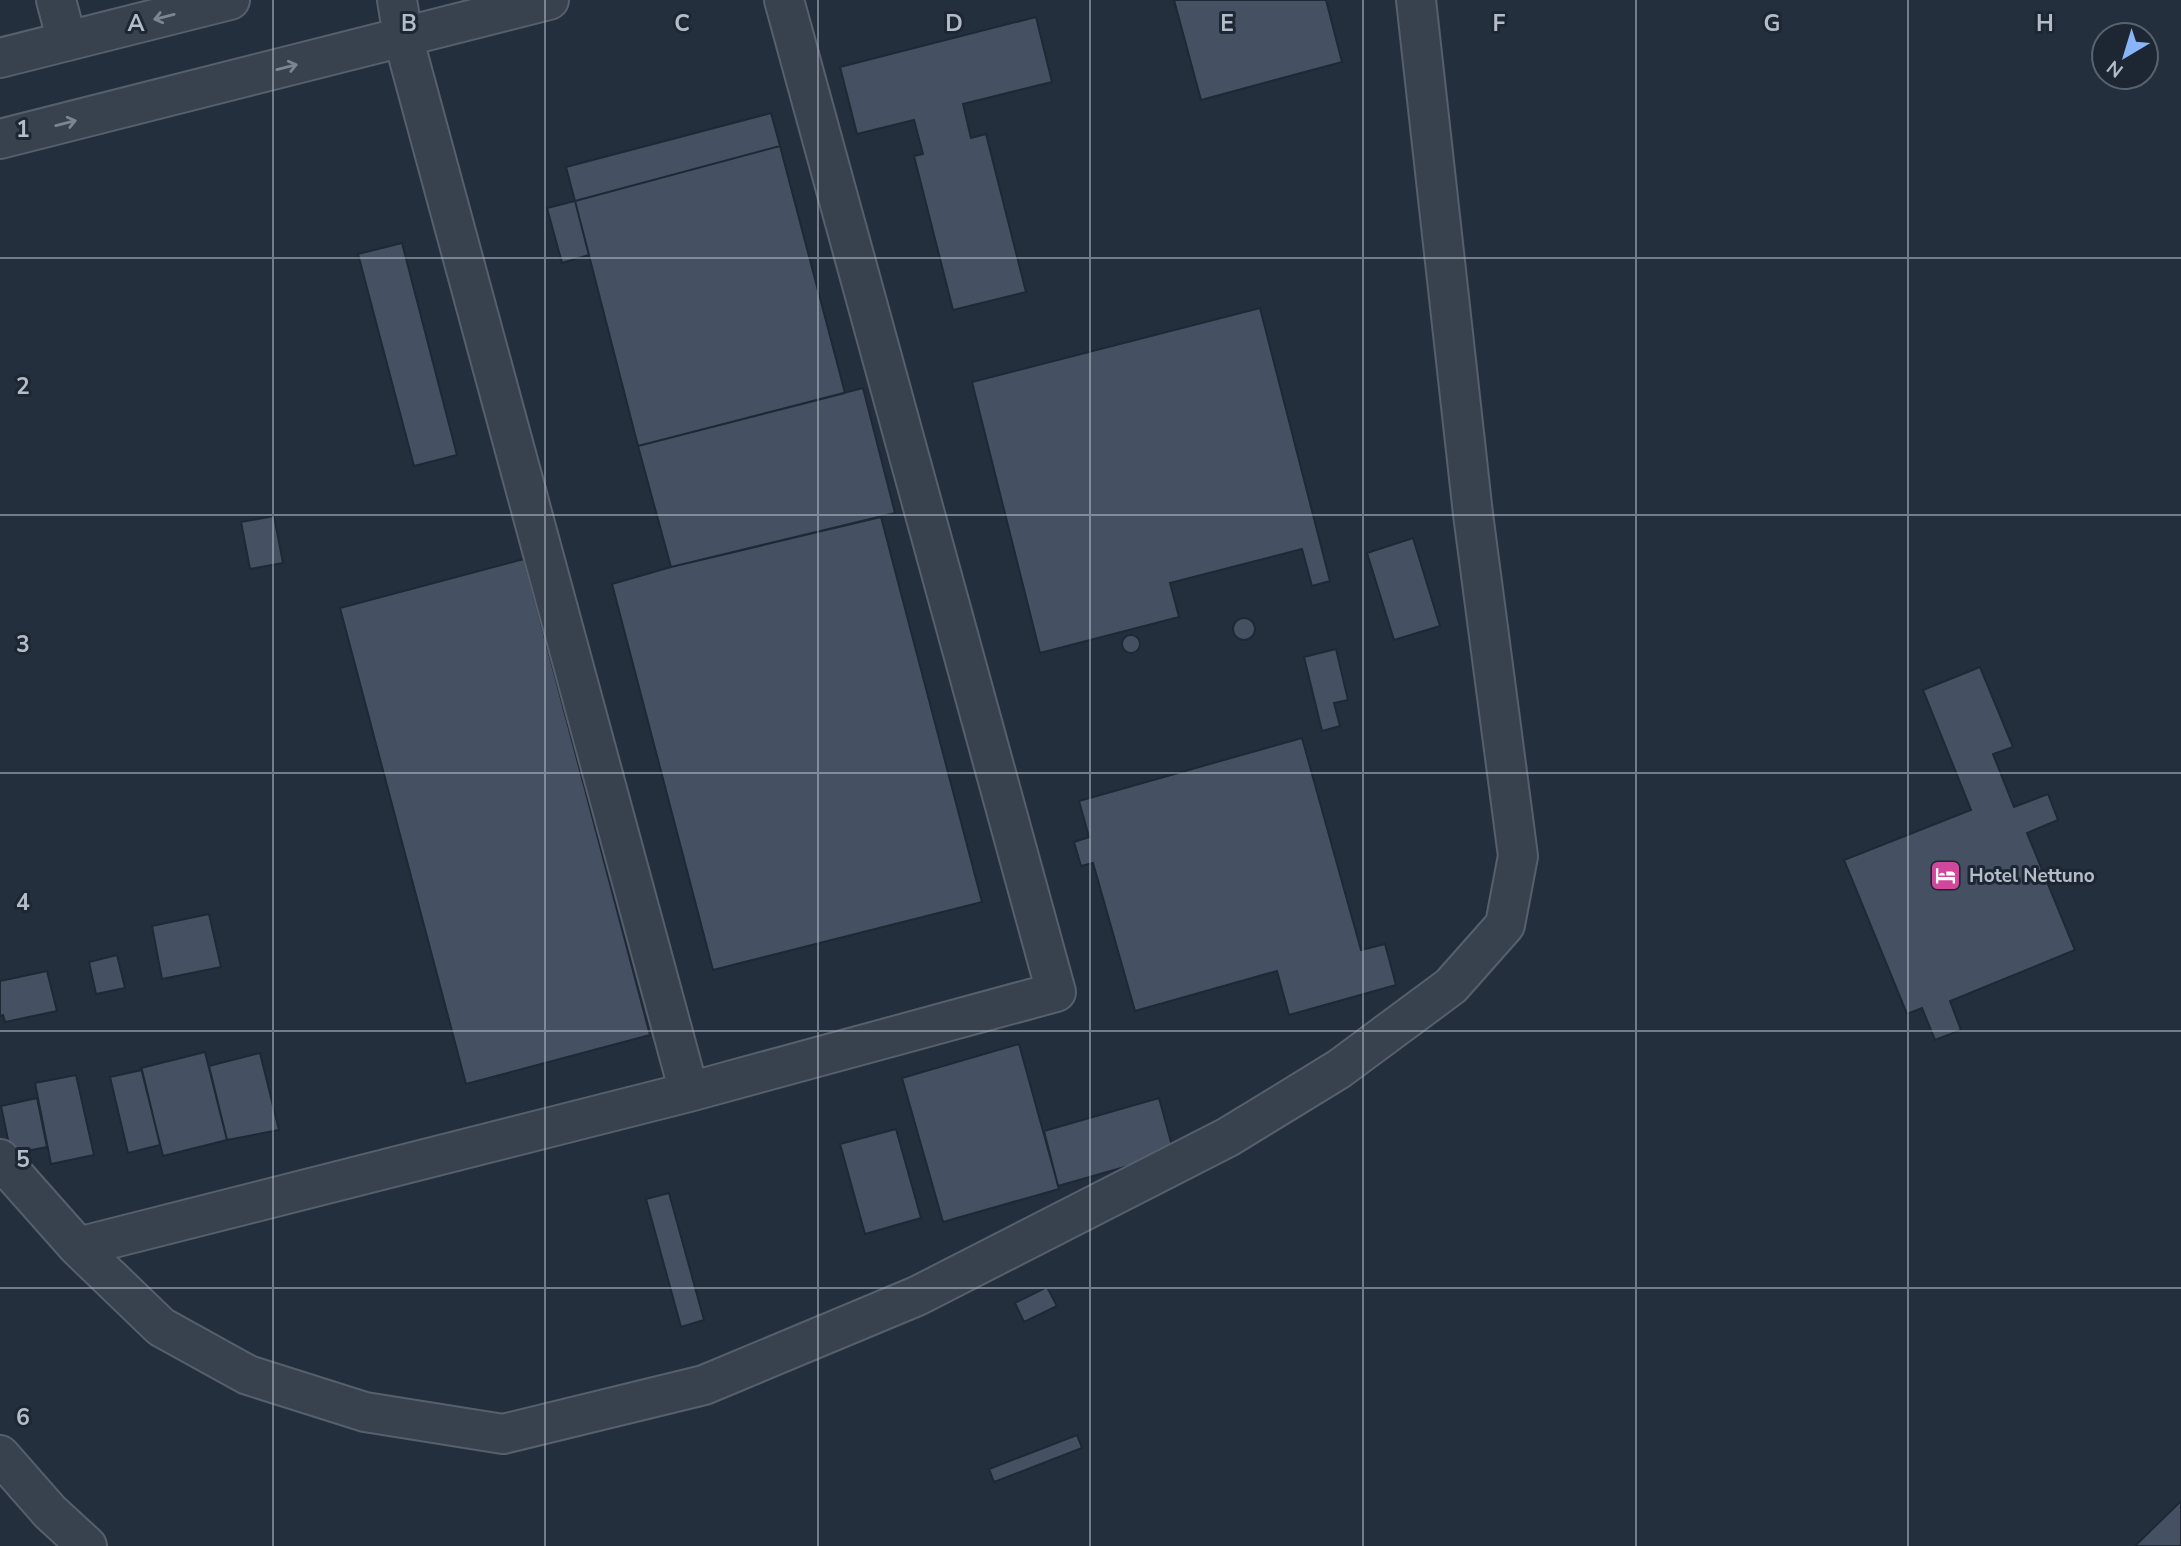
<svg xmlns="http://www.w3.org/2000/svg" width="2181" height="1546" font-family="'Nunito Sans',sans-serif">
	<style>
		.building { fill: #455162; stroke: #1f2835; stroke-width: 2 }
		.lines { fill: none; stroke-linecap: round; stroke-linejoin: round }
		.minor-casing { stroke: #565f6c; stroke-width: 42 }
		.minor { stroke: #38414e; stroke-width: 38 }
		.oneway { stroke: #7c8592 }
		.grid { fill: none; stroke: #b4bcc9; stroke-width: 2; stroke-opacity: 0.55 }
		.labels { text-anchor: middle; dominant-baseline: central; stroke-width: 6; stroke-linejoin: round; paint-order: stroke }
		.poi-label { font-size: 19px; font-weight: bold; fill: #b4bcc9; stroke: #1d2633; text-anchor: start }
		.grid-label { font-size: 23px; text-anchor: middle; font-weight: bold; fill: #b4bcc9; stroke: #1d2633; stroke-width: 6; stroke-linejoin: round; paint-order: stroke }
	</style>
	<rect width="100%" height="100%" fill="#242f3e"/>
	<path class="building" d="M1174 0H1326L1342 62 1201 100Z
		M1036 17 1052 82 963 104 971 138 986 134 1026 292 953 310 914 156 923 154 914 120 857 134 840 67Z
		M771 113 780 146 575 201 566 167Z
		M780 146 845 393 638 446 575 201Z
		M575 201 589 255 562 263 547 208Z
		M402 243 457 455 414 466 358 254Z
		M1260 308 1330 581 1312 586 1302 549 1170 583 1179 617 1040 653 972 382Z
		M863 388 895 513 671 567 638 446Z
		M274 516 283 563 250 569 241 522Z
		M881 517 982 902 713 970 612 584 671 567Z
		M1413 538 1440 626 1394 640 1367 553Z
		M524 559 650 1035 466 1084 340 608Z
		M1233 629a11 11 0 1 1 22 0a11 11 0 1 1-22 0Z
		M1122 644a9 9 0 1 1 18 0a9 9 0 1 1-18 0Z
		M1336 649 1348 700 1334 703 1340 726 1322 731 1304 657Z
		M1980 667 2013 747 1993 754 2014 807 2048 794 2058 820 2027 833 2075 950 1950 1001 1961 1030 1935 1040 1922 1008 1907 1014 1844 860 1971 810 1923 690Z
		M1302 738 1361 950 1385 944 1396 985 1289 1015 1277 971 1135 1011 1093 863 1081 866 1074 842 1089 837 1079 801Z
		M209 914 221 967 162 979 152 926Z
		M117 955 125 988 96 994 89 962Z
		M47 971 57 1011 5 1022 3 1015 0 1016V981Z
		M1019 1044 1059 1189 943 1222 902 1078Z
		M205 1052 227 1140 163 1156 141 1068Z
		M260 1053 279 1130 227 1140 209 1066Z
		M142 1070 160 1145 128 1153 110 1077Z
		M76 1075 94 1155 51 1164 35 1083Z
		M37 1098 47 1147 11 1154 1 1106Z
		M1159 1098 1174 1153 1058 1186 1044 1131Z
		M896 1129 921 1218 865 1234 840 1144Z
		M669 1193 704 1320 681 1327 646 1199Z
		M1047 1287 1057 1306 1024 1322 1015 1303Z
		M1077 1435 1082 1448 994 1482 989 1469Z
		M2181 1501V1546H2135Z"/>
	<g class="lines">
		<defs>
			<path id="minor" d="M56 0 67 41
				M397 0 403 37 689 1092
				M0 58 230 0
				M0 139 549 0
				M0 1159 78 1247 161 1327 248 1375 365 1412 503 1434 704 1385 917 1296 1228 1137 1339 1069 1451 986 1505 925 1518 856 1473 514 1416 0
				M78 1247 689 1092 1056 992 784 0
				M0 1455 50 1512 87 1546"/>
		</defs>
		<use href="#minor" class="minor-casing"/>
		<use href="#minor" class="minor"/>
	</g>
	<defs><path id="oneway-shaft" d="M-6 0H5M1.5-3L5.5 0L1.5 3" fill="none" stroke-width="1.6" stroke-linecap="round" stroke-linejoin="round" transform="scale(1.75)"/></defs>
	<g class="oneway">
		<use href="#oneway-shaft" transform="translate(164 17) rotate(166)"/>
		<use href="#oneway-shaft" transform="translate(287 67) rotate(-14)"/>
		<use href="#oneway-shaft" transform="translate(66 123) rotate(-14)"/>
	</g>
	<path class="grid" d="M273 0V1546M545 0V1546M818 0V1546M1090 0V1546M1363 0V1546M1636 0V1546M1908 0V1546M0 258H2181M0 515H2181M0 773H2181M0 1031H2181M0 1288H2181"/>
	<defs>
		<symbol id="hotel-square" viewBox="-11 -11 22 22"><rect x="-9" y="-9" width="18" height="18" rx="4" fill="#d1479c" stroke="#1d2633"/><path d="M-6-4.5h1.5V1H6V5H4.5V3h-9V5H-6ZM-4 0a1.8 1.8 0 1 1 3.6 0ZM.5 0V-2.5h3Q6-2.5 6 0Z" fill="#fff"/></symbol>
	</defs>
	<g fill-rule="evenodd">
		<use href="#hotel-square" x="1928" y="858" width="35" height="35"/>
	</g>
	<g class="labels">
		<g class="poi-label">
			<text x="1969" y="876">Hotel Nettuno</text>
		</g>
	</g>
	<g class="grid-label">
		<text x="136" y="31">A</text>
		<text x="409" y="31">B</text>
		<text x="682" y="31">C</text>
		<text x="954" y="31">D</text>
		<text x="1227" y="31">E</text>
		<text x="1499" y="31">F</text>
		<text x="1772" y="31">G</text>
		<text x="2045" y="31">H</text>
		<text x="23" y="137">1</text>
		<text x="23" y="394">2</text>
		<text x="23" y="652">3</text>
		<text x="23" y="910">4</text>
		<text x="23" y="1167">5</text>
		<text x="23" y="1425">6</text>
	</g>
	<g transform="translate(2125 56) rotate(218)"><circle r="33" fill="#1d2633" stroke="#59626f" stroke-width="2"/>
	<path d="M0-5L12 26L0 18L-12 26Z" fill="#8ab4f8"/>
	<text y="-10" font-size="19" font-weight="bold" text-anchor="middle" fill="#b4bcc9">N</text>
	</g>
</svg>
